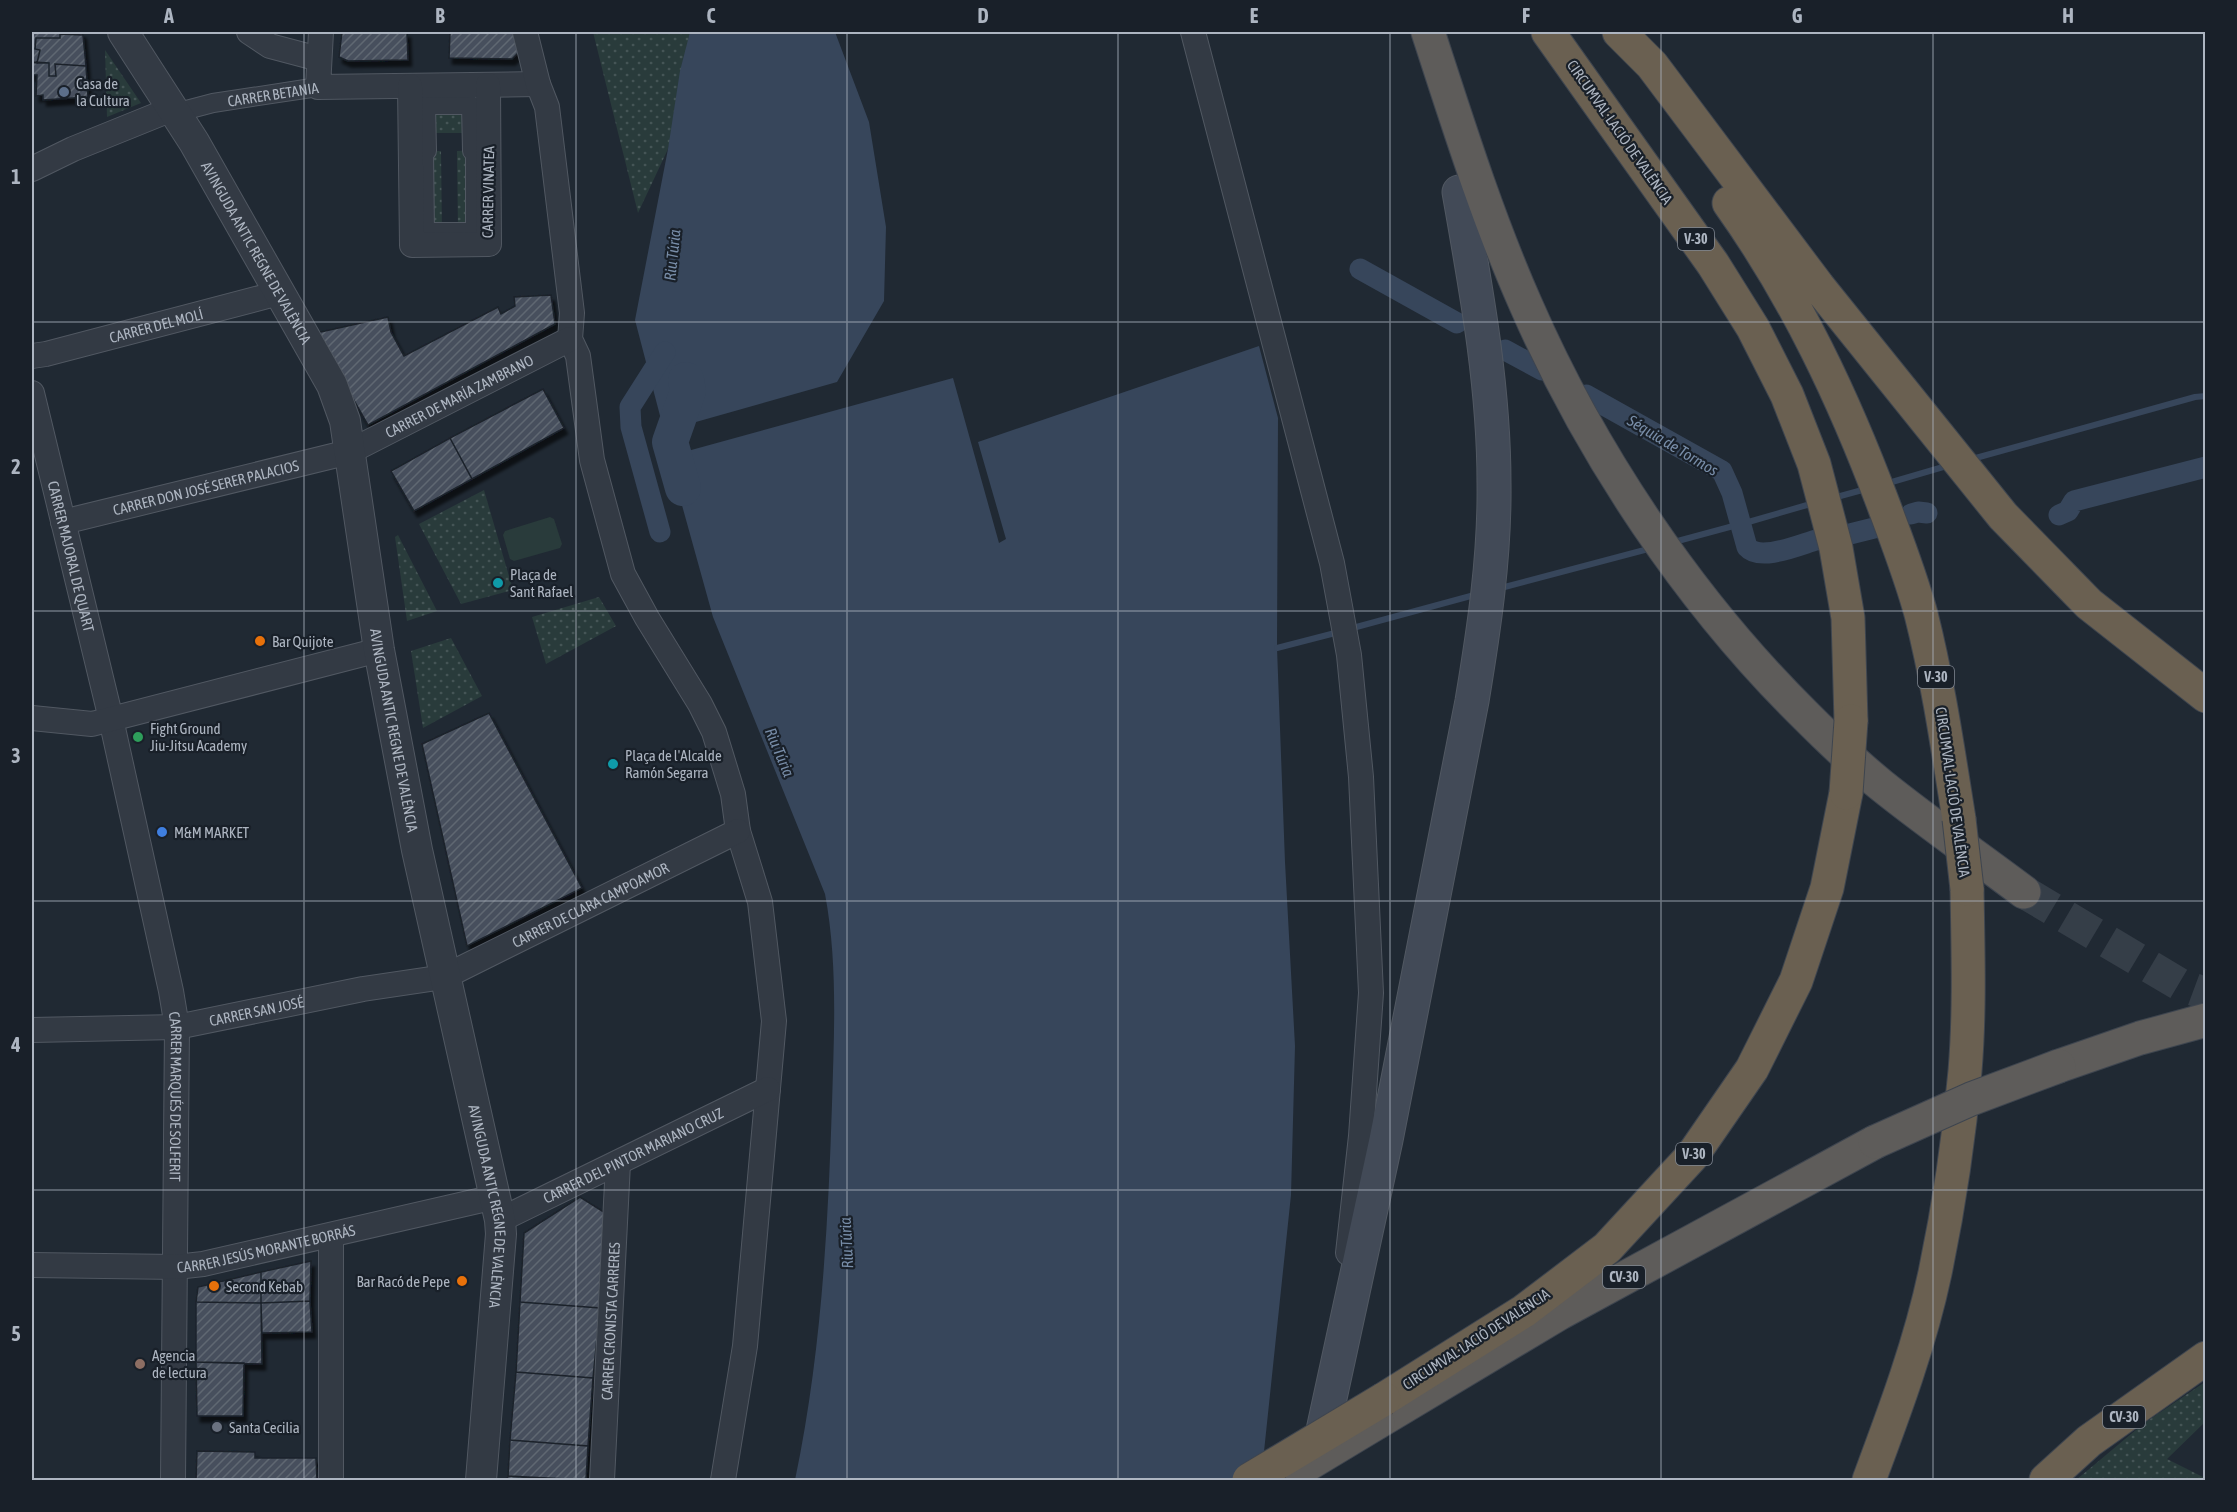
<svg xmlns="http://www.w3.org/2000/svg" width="2237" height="1512" font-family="'Asap Condensed',sans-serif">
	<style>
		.grass { fill: url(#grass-dots) }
		.pitch { fill: #293b3b }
		.water { fill: #37465b }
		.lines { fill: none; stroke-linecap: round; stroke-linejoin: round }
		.stream { stroke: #37465b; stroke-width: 6 }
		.canal { stroke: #37465b; stroke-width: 21 }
		.river { stroke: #37465b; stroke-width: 36 }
		.building { fill: url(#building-hatch); stroke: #1b222b; stroke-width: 1.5; filter: url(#shadow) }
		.trunk-tunnel { stroke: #353e48; stroke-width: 33; stroke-dasharray: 33 16; stroke-linecap: butt }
		.pedestrian-casing { stroke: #515862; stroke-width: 20 }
		.minor-casing { stroke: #515862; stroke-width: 26 }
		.tertiary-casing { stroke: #515862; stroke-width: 32 }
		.secondary-casing { stroke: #515862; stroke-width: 35 }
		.trunk-casing { stroke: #3e454f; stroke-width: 35 }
		.motorway-casing { stroke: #3e454f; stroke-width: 35 }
		.pedestrian { stroke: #333a44; stroke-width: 18 }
		.minor { stroke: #333a44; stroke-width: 24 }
		.tertiary { stroke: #333a44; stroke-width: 30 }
		.secondary { stroke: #424a57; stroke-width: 33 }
		.trunk { stroke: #5e5c5a; stroke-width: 33 }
		.motorway { stroke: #6a6051; stroke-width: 33 }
		.trunk-bridge-casing { stroke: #3e454f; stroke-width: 35; stroke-linecap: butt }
		.motorway-bridge-casing { stroke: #3e454f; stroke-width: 35; stroke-linecap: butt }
		.trunk-bridge { stroke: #5e5c5a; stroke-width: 33 }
		.motorway-bridge { stroke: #6a6051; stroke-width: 33 }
		.grid { fill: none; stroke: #adb5c1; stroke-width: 1.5; stroke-opacity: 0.55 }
		.service-dot { fill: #5c6f8a; stroke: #192029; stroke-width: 2 }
		.culture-dot { fill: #0f9aa8; stroke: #192029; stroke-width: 2 }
		.food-dot { fill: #e8710a; stroke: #192029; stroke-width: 2 }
		.leisure-dot { fill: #2e9e5b; stroke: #192029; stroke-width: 2 }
		.shop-dot { fill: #3f7fe0; stroke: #192029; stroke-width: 2 }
		.education-dot { fill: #8d6e63; stroke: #192029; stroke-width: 2 }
		.worship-dot { fill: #6b7280; stroke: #192029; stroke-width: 2 }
		.labels { text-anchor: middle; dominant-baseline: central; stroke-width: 4.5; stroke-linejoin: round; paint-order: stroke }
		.shield { fill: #192029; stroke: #818893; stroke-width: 1.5 }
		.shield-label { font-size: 14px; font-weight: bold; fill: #adb5c1 }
		.poi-label { font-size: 15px; fill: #adb5c1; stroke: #192029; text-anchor: start }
		.street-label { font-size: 15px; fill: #adb5c1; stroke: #192029 }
		.water-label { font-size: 16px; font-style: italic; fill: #788da8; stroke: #192029 }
		.neatline { fill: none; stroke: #adb5c1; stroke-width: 2 }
		.grid-label { font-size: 20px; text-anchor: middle; font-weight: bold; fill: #adb5c1 }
	</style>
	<defs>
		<pattern id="grass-dots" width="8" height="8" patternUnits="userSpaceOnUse" patternTransform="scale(1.5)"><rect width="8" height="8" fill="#293b3b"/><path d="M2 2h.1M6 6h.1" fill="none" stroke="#455556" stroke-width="1.8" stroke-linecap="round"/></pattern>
		<pattern id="building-hatch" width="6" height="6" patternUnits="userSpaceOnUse" patternTransform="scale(1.5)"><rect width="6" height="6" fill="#47505d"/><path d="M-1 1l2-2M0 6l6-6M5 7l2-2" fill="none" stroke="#5f6772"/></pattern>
		<filter id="shadow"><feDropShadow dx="3.5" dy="6" stdDeviation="1.5" flood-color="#0009"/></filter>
	</defs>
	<rect width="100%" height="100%" fill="#202933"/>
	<path class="grass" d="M593 32H695L668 149 638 213Z
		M105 50 141 103 107 117Z
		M426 105H465V133H426Z
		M475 150V232H458L457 151Z
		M424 151H441L442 232H425Z
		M484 490 513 590 461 604 419 524Z
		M398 535 437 611 407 621 395 537Z
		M599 597 616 626 546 664 532 617Z
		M451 638 482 696 423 728 411 651Z
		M2205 1382V1422L2167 1459 2205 1478V1480H2076L2143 1424Z"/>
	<path class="pitch" d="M550 517 554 519 562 544 560 548 514 561 510 559 503 535 505 531Z"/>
	<path class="water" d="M690 32H835L869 122 886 227 884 301 837 382 664 431 635 320 668 149 680 71Z
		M1259 346 1278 418 1277 648 1285 862 1295 1046 1291 1195 1261 1480H795C821 1356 828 1230 832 1104 834 1034 838 963 825 894L713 617 665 444 675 440 681 459 685 457 684 452 953 378 999 543 1006 539 978 442Z"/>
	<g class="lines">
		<path class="stream" d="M1972 459 2195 397 2206 396
			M1885 484 1950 465
			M1833 498 1866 489
			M1745 523 1814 503
			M1674 542 1737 525
			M1497 589 1652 548
			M1349 629 1478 594
			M1277 648 1339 632"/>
		<path class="canal" d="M1360 269 1457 323
			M1505 350 1542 370
			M1586 395 1722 471 1732 493 1747 547C1760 562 1799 545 1816 540
			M1911 514 1918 512 1927 513
			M2059 515 2068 511 2074 501 2206 467
			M660 532 631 427 630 407 665 352
			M1850 534 1878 527"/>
		<path class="river" d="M683 488 670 442 688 391 686 380"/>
	</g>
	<path class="building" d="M32 32H82L83 35 60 34V38H36L35 49 40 50 37 63 32 62Z
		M342 32H407L408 60 348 61 339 57Z
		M450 32H516L520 51 512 59 449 58Z
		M60 34 83 35 86 66 55 64 56 76H49V63H37L40 50 35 49 36 38H60Z
		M32 62 49 63V76H56L55 64 86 66 88 97 43 100V95L36 96 37 75H32Z
		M551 295 555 324 368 425 316 333 388 317 391 332 404 356 498 307 501 314 515 306 514 297Z
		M543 389 564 428 472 479 450 438Z
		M450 438 472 479 414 511 391 471Z
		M489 713 582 888 467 946 422 744Z
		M580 1197 607 1214 600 1308 520 1302 524 1233Z
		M311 1261 310 1301 261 1303V1272Z
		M261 1272V1303L196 1302 198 1287Z
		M310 1301 312 1332 262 1333 261 1303Z
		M196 1302 261 1303 262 1364 196 1362Z
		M520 1302 600 1308 593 1378 516 1372Z
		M196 1362 244 1363 243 1416H197Z
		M516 1372 593 1378 588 1446 510 1440Z
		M510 1440 588 1446 586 1480 508 1476Z
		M197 1451 255 1452V1458H316L317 1480H196Z
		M508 1476 558 1480H507Z"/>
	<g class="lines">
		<path class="trunk-tunnel" d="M2024 892 2179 984 2206 994"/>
		<defs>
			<g id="pedestrian">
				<path d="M426 105H471L472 151 475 150V232H425L424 151H427Z"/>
				<path id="s1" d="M175 113 213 103 318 87"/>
			</g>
			<g id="minor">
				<path d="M249 32 270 46 319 59"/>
				<path d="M321 32 318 87 538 84"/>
				<path d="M525 32 538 84 547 107 572 313 570 339 578 356 592 460 623 574 647 618 700 704 714 732 733 794 738 831 760 902 774 1021 745 1346 723 1480"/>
				<path d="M1193 32 1332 563 1349 655 1361 777 1371 993 1361 1136 1348 1253"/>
				<path d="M410 86 412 245 489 244 488 85"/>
				<path d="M32 169 73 149 172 109"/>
				<path id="s2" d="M32 356 46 354 279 293"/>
				<path id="s3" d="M32 393 111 719 171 991 177 1027 173 1480"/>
				<path id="s4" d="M63 522 349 452 570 339"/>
				<path d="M32 718 92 724 379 650"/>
				<path id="s5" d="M32 1030 177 1027 363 989 444 977 738 831"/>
				<path id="s6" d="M500 1220 768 1089"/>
				<path id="s7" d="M32 1265 176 1267 203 1264 495 1197"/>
				<path d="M331 1480V1236"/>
				<path id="s8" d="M602 1480 618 1163"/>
			</g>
			<g id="tertiary">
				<path id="s9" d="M123 32 194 142 332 385 345 421 379 650 417 850 500 1220 501 1234 481 1480"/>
			</g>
			<path id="secondary" d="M1317 1458 1386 1140 1472 701C1484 629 1495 556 1494 483 1494 385 1476 289 1459 192"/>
			<path id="trunk" d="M1428 32C1458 124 1487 217 1526 305 1591 454 1690 602 1806 716 1830 740 1855 764 1881 785 1927 822 1976 856 2024 892
				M2059 1066 2140 1038 2206 1020
				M1378 1422 1560 1313 1875 1142"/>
			<path id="motorway" d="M1548 32 1713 264 1753 328 1787 395 1814 464 1836 548 1848 618 1851 721
				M1619 32 1652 65 1818 286 2003 516 2089 604 2206 696
				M1729 203C1796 297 1844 399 1884 506 1897 541 1911 577 1921 614 1938 681 1948 750 1959 819
				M1384 1399 1524 1311 1607 1248 1692 1156 1752 1069 1796 981 1827 888 1846 793
				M1869 1480C1894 1413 1920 1344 1935 1273 1949 1206 1959 1139 1965 1071 1970 1011 1968 950 1967 889
				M2046 1480 2089 1441 2206 1358"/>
		</defs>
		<use href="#pedestrian" class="pedestrian-casing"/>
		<use href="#minor" class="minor-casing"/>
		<use href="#tertiary" class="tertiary-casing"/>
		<use href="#secondary" class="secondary-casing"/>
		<use href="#trunk" class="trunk-casing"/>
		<use href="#motorway" class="motorway-casing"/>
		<use href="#pedestrian" class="pedestrian"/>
		<use href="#minor" class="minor"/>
		<use href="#tertiary" class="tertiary"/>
		<use href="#secondary" class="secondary"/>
		<use href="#trunk" class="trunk"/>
		<use href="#motorway" class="motorway"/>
		<defs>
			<path id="trunk-bridge" d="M1875 1142 1971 1099 2059 1066
				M1300 1469 1378 1422"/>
			<path id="motorway-bridge" d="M1846 793 1851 721
				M1959 819 1967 889
				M1249 1480 1384 1399"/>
		</defs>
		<use href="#trunk-bridge" class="trunk-bridge-casing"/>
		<use href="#motorway-bridge" class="motorway-bridge-casing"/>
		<use href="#trunk-bridge" class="trunk-bridge"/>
		<use href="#motorway-bridge" class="motorway-bridge"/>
	</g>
	<path class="grid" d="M304 32V1480M576 32V1480M847 32V1480M1118 32V1480M1390 32V1480M1661 32V1480M1933 32V1480M32 322H2206M32 611H2206M32 901H2206M32 1190H2206"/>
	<circle class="service-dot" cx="64" cy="92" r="6"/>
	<g class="culture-dot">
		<circle cx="498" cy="583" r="6"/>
		<circle cx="613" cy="764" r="6"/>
	</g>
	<g class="food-dot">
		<circle cx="260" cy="641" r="6"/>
		<circle cx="462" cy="1281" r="6"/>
		<circle cx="214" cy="1286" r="6"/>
	</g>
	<circle class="leisure-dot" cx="138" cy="737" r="6"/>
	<circle class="shop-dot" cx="162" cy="832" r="6"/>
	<circle class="education-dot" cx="140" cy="1364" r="6"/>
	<circle class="worship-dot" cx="217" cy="1427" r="6"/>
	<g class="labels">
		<g class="shield">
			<rect x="1678" y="228" width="36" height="22" rx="4.5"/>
			<rect x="1918" y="666" width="36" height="22" rx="4.5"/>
			<rect x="1676" y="1143" width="36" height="22" rx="4.5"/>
			<rect x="1603" y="1266" width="42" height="22" rx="4.5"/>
			<rect x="2103" y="1406" width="42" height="22" rx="4.5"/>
		</g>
		<g class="shield-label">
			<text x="1696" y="239">V-30</text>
			<text x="1936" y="677">V-30</text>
			<text x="1694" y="1154">V-30</text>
			<text x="1624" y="1277">CV-30</text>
			<text x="2124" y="1417">CV-30</text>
		</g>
		<g class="poi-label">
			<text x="76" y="83">Casa de<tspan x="76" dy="17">la Cultura</tspan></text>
			<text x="510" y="574">Plaça de<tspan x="510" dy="17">Sant Rafael</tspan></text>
			<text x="272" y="641">Bar Quijote</text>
			<text x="150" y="728">Fight Ground<tspan x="150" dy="17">Jiu-Jitsu Academy</tspan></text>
			<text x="625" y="755">Plaça de l'Alcalde<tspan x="625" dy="17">Ramón Segarra</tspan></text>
			<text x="174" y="832">M&amp;M MARKET</text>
			<text x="450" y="1281" text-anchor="end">Bar Racó de Pepe</text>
			<text x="226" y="1286">Second Kebab</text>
			<text x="152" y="1355">Agencia<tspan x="152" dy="17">de lectura</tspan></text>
			<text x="229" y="1427">Santa Cecilia</text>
		</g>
		<g class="street-label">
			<text stroke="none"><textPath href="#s1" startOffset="100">CARRER BETANIA</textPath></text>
			<text transform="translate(1620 132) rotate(55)">CIRCUMVAL·LACIÓ DE VALÈNCIA</text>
			<text transform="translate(488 192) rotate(-89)">CARRER VINATEA</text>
			<text stroke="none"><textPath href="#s9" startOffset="258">AVINGUDA ANTIC REGNE DE VALÈNCIA</textPath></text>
			<text stroke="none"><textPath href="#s2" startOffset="128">CARRER DEL MOLÍ</textPath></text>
			<text stroke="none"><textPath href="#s4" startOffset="418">CARRER DE MARÍA ZAMBRANO</textPath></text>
			<text stroke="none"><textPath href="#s4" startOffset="147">CARRER DON JOSÉ SERER PALACIOS</textPath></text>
			<text stroke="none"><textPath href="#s3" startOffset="168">CARRER MAJORAL DE QUART</textPath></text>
			<text stroke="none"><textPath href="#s9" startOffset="762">AVINGUDA ANTIC REGNE DE VALÈNCIA</textPath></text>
			<text transform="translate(1953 792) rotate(82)">CIRCUMVAL·LACIÓ DE VALÈNCIA</text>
			<text stroke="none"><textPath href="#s5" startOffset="580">CARRER DE CLARA CAMPOAMOR</textPath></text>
			<text stroke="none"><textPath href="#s5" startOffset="226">CARRER SAN JOSÉ</textPath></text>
			<text stroke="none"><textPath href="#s3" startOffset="720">CARRER MARQUÉS DE SOLFERIT</textPath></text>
			<text stroke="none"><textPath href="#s6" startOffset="148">CARRER DEL PINTOR MARIANO CRUZ</textPath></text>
			<text stroke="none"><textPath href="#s9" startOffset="1248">AVINGUDA ANTIC REGNE DE VALÈNCIA</textPath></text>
			<text stroke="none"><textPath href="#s7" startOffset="236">CARRER JESÚS MORANTE BORRÁS</textPath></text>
			<text stroke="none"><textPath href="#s8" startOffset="159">CARRER CRONISTA CARRERES</textPath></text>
			<text transform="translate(1476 1339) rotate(-33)">CIRCUMVAL·LACIÓ DE VALÈNCIA</text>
		</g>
		<g class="water-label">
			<text transform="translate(672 255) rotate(-84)">Riu Túria</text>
			<text transform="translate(1673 445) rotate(31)">Séquia de Tormos</text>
			<text transform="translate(780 752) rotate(67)">Riu Túria</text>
			<text transform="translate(846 1243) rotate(-93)">Riu Túria</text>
		</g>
	</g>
	<rect width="2237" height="1512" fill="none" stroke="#192029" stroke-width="66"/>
	<rect x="33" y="33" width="2171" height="1446" class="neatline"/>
	<g class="grid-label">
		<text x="169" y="23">A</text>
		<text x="440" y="23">B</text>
		<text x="711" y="23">C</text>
		<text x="983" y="23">D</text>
		<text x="1254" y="23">E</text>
		<text x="1526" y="23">F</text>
		<text x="1797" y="23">G</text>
		<text x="2068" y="23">H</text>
		<text x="16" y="184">1</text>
		<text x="16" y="474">2</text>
		<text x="16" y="763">3</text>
		<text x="16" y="1052">4</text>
		<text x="16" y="1341">5</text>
	</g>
</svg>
